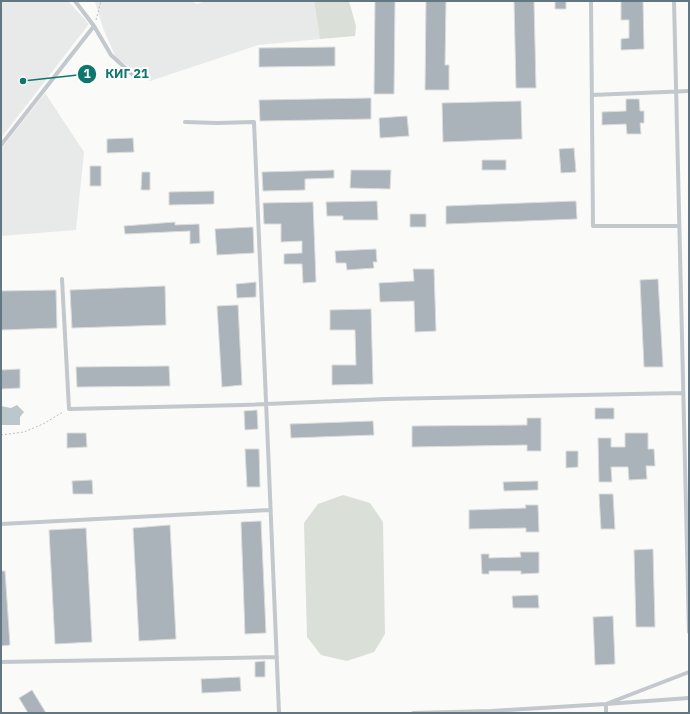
<svg xmlns="http://www.w3.org/2000/svg" width="690" height="714" font-family="'IBM Plex Sans',sans-serif">
	<style>
		.built { fill: #e8e9e9 }
		.green { fill: #dadfd7 }
		.water { fill: #bbc7cb }
		.building { fill: #aab3b9; stroke: #dcdcda }
		.lines { fill: none; stroke-linecap: round; stroke-linejoin: round }
		.path { stroke: #bbbfc2; stroke-width: 1; stroke-dasharray: 2 2; stroke-linecap: butt }
		.service { stroke: #c3c8cc; stroke-width: 4 }
		.leader { fill: none; stroke: #0f766e; stroke-width: 1.5 }
		.callout-dot { fill: #0f766e; stroke: #fff; stroke-width: 1.5 }
		.mark-label { font-size: 12px; text-anchor: middle; font-weight: bold; fill: #fff }
		.callout-label { font-size: 13px; text-anchor: middle; font-weight: bold; fill: #0f766e; stroke: #fff; stroke-width: 4; stroke-linejoin: round; paint-order: stroke }
	</style>
	<rect width="100%" height="100%" fill="#fafaf8"/>
	<path class="built" d="M1 1H68L89 24 1 138Z
		M98 1H191L197 4 206 1H314L320 39 258 45 150 81 116 58 103 28 95 2Z
		M45 93 84 152 76 230 1 236V149Z"/>
	<path class="green" d="M314 1H349L356 26 355 36 320 39Z
		M343 495 370 503 383 522 385 634 374 652 347 661 321 655 307 637 304 523 318 504Z"/>
	<path class="water" d="M17 405 24 412 20 417V425H1V406L11 408Z"/>
	<path class="building" d="M375 1H395L394 94H374Z
		M426 1H446L445 65H449V90H425Z
		M514 1H534L536 88H516Z
		M555 1H566V9H555Z
		M621 1H643L644 49 621 50V39L629 38V20H621Z
		M335 47V66L259 67V48Z
		M371 98V119L260 121 259 100Z
		M626 99H639L640 111H644V123H640L641 134H627L626 124 602 125V112L626 111Z
		M521 101 522 139 443 142 442 103Z
		M407 116 409 136 380 138 379 118Z
		M133 138 134 152 107 153V139Z
		M574 148 576 172 561 173 559 149Z
		M482 160H506V170H482Z
		M90 166H101V186H90Z
		M334 170V178L305 179V190L263 191 262 172Z
		M351 170H391L390 189 350 188Z
		M142 172H150V190H141Z
		M214 191V204L169 205V192Z
		M377 201 378 220H343V216H327L326 202Z
		M576 201 577 219 446 224V206Z
		M313 202 316 282 303 283 302 264H284V254L302 253V241L281 242V224H264L263 203Z
		M410 214H426V227H410Z
		M175 222V225L199 224 200 243 190 244V231L125 234 124 226Z
		M253 227 254 253 217 255 215 229Z
		M376 249 377 262H373L374 268 347 270 346 263H336L335 251Z
		M413 269H434L436 331 415 332 414 301 380 302 379 283 414 281Z
		M658 279 663 367H644L640 280Z
		M256 282V297L237 298 236 284Z
		M165 286 166 325 72 328 70 290Z
		M56 290 57 328 1 330V291Z
		M238 305 242 385 222 387 217 306Z
		M371 309 373 384 332 385V365H356L355 330H330V310Z
		M169 366 170 386 77 387 76 367Z
		M20 369V388L1 389V370Z
		M595 408H614V419H595Z
		M257 410 258 429 245 430 244 411Z
		M527 418H541V451H527V445L412 447V426L527 425Z
		M373 421 374 435 291 438 290 424Z
		M67 433H86L87 447 67 448Z
		M625 433H648V449H654L655 466H646L647 479 629 480 628 467H611L612 482H599L598 438H611V447H625Z
		M245 449H259L260 487H247Z
		M566 451H578V467L566 468Z
		M92 480 93 494H73L72 481Z
		M538 481V490L504 491 503 482Z
		M599 494H613L615 529H601Z
		M525 505H538L539 532H526V528L469 529V510L526 508Z
		M261 521 266 633 245 634 241 522Z
		M170 525 176 639 139 641 133 528Z
		M86 528 92 642 55 644 49 530Z
		M653 549 655 627H636L634 550Z
		M520 552H539V573L521 574V571H489V574H482L481 554H489V558L521 557Z
		M1 571H5L10 645 1 646Z
		M538 595 539 608H513L512 596Z
		M613 616 615 664 595 665 593 617Z
		M265 661V677H255V662Z
		M240 677 241 691 202 693 201 679Z
		M32 690 46 713H28L19 698Z"/>
	<g class="lines">
		<path class="path" d="M96 20 101 1
			M1 435 24 432 43 424 63 412"/>
		<path class="service" d="M75 1 94 26 111 55 133 75
			M591 1 593 226H679
			M674 1 689 632
			M592 95 689 91
			M185 122 217 123 254 122C264 319 270 516 279 713
			M1 145 94 26
			M62 279 69 409 243 405 386 399 683 393
			M1 524 270 510
			M1 662 277 657
			M413 713 491 711 606 704 689 672
			M606 713V704L689 698"/>
	</g>
	<path class="leader" d="M23 81L87 74"/>
	<g class="callout-dot">
		<circle cx="23" cy="81" r="4"/>
		<circle cx="87" cy="74" r="10"/>
	</g>
	<g class="mark-label">
		<text x="87" y="78">1</text>
	</g>
	<g class="callout-label">
		<text x="127" y="78">КИГ 21</text>
	</g>
	<rect width="690" height="714" fill="none" stroke="#657683" stroke-width="4"/>
</svg>
